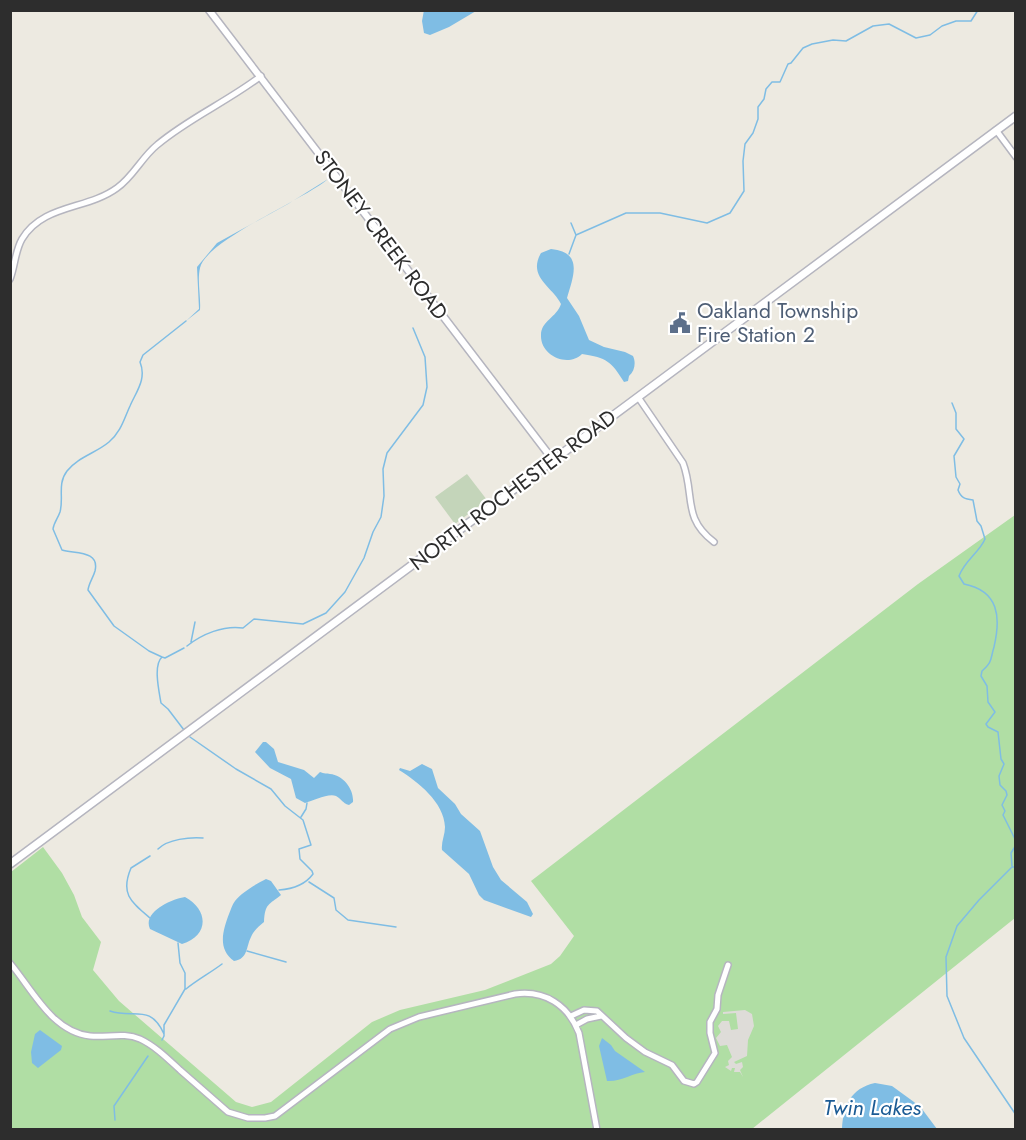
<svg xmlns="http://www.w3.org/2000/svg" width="1026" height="1140" font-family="Jost,sans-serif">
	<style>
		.green { fill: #b0dea4 }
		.cemetery { fill: #c4d5ba }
		.plaza { fill: #dedcd8 }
		.water { fill: #7fbde4 }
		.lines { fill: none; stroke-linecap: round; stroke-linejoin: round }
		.stream { stroke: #7fbde4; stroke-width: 1.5 }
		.minor-casing { stroke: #b5b5bf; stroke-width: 8 }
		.tertiary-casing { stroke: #b5b5bf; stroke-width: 9 }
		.secondary-casing { stroke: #b5b5bf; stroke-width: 10 }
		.minor { stroke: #fff; stroke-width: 5 }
		.tertiary { stroke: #fff; stroke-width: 6 }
		.secondary { stroke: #fff; stroke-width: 7 }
		.labels { text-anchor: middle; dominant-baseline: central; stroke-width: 4.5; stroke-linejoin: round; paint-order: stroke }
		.street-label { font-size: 21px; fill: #2d2d2d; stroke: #fff }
		.service-label { font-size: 21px; fill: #4e5e75; stroke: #fff; text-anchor: start }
		.water-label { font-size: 22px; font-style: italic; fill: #1b5b94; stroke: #fff }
	</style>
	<rect width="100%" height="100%" fill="#edeae1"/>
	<path class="green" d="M1015 515V918L752 1129 11 1130V872L43 847 62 873 74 895 82 917 101 942 93 970 119 1001 236 1102 252 1107 271 1102 372 1022 400 1010 485 990 551 964 560 956 574 936 531 881 918 584Z"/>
	<path class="cemetery" d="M467 474 487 500 455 524 435 497Z"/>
	<path class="plaza" d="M745 1010 752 1014 754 1026 748 1040 747 1056 734 1062 736 1064 742 1062 743 1067 740 1070 743 1077 740 1072H734L735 1068H732L731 1071 725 1067 729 1065 728 1061 732 1057 727 1045 720 1046 716 1038 721 1032 718 1026 722 1021H729L731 1030 738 1029 736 1013 723 1014V1012Z"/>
	<path class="water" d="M424 10H476V11L449 27 430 35 424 33 422 21Z
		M328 179C305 199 205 241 200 268 197 281 201 297 200 310L186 321 199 309 197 267 217 243 288 204Z
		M551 249C583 252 574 275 567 298L579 316 589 340 604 347 625 352 633 356C636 362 635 371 629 376L628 381 624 382C611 361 607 358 582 354 568 368 540 356 541 335 541 321 557 317 561 304 553 287 527 277 541 253Z
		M263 742H266L274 749 278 762 304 770 314 778 320 772C324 774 327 773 330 774 343 775 354 789 353 802L349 805C342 803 342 799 336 796 328 793 313 801 305 803L296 798 291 779 270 768 255 752Z
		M422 764 432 769 438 788 455 804 461 814 480 831 493 867 501 880 527 902 533 914 531 917 484 900 479 895 469 874 442 850C441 842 445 835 445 827 444 802 418 782 399 770L400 768 410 771Z
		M266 879 271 881 281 895C269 905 265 903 264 922 259 926 254 930 251 937 246 947 248 959 234 961 217 949 223 930 229 914 231 909 232 905 235 901 242 892 256 884 266 879Z
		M185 897C209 910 209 936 182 944L150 929C142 912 172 899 185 897Z
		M40 1030 62 1046 61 1050 38 1068 32 1063 31 1052 35 1034Z
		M602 1038 611 1045 615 1051 645 1072C632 1073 621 1082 607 1081L599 1046Z
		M875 1083 892 1086 914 1102 922 1109 937 1129H842C843 1106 851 1088 875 1083Z"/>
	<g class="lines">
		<path class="stream" d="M576 235 626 213H660L707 223 730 213 744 191 743 161 745 144 753 133 758 119V107L764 99 766 89 772 82H780L788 64 791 63 803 48 812 44 833 40 846 41 873 26 889 24 916 38 930 35 942 26 956 21H971L978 10
			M569 254 576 235 571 223
			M952 403 956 413V429L964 439 954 456 956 477 960 484 958 490C961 498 965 499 973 500L977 521 981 526 985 539C979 553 965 560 959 576L964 584C999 591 1001 617 994 647 990 660 993 661 982 671L981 676 987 686 988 702 995 712 986 724 988 727 998 732 1001 759 1004 764 999 776 1000 785 1006 791 1007 795 1002 805 1005 811 1003 815 1016 841
			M191 642 195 622
			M187 646C202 634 224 625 243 628L254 619 303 624 326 613 345 592 364 558 373 532 381 517 384 496 383 469 387 453 423 405 427 387 425 357 413 328
			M162 657 149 651 114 626 88 590C89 583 93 578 95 571 100 550 74 554 62 550L53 529C54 522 58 518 60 512 64 498 57 484 67 471 78 457 96 453 109 442 121 432 124 419 130 406 136 392 147 379 140 362L143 355 186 321
			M184 730 168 709 161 703C159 691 153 665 162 657L165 658 184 648
			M190 737 236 769 271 789 285 806 303 820 311 845 299 849 300 859 312 871 313 874C305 885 293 889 279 890
			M301 817 306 809 307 803
			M158 849C168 839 190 837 203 838
			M150 856 131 868C120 894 131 902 150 918
			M1012 866 1011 853 1016 845
			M1016 867H1012L979 900 957 926 946 957 947 996 964 1038 1016 1115
			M309 882 334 898 336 910 348 920 396 927
			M247 951 286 962
			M186 989C197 980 210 973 222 964
			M110 1011C134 1019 150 1003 164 1034
			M162 1040 164 1036V1025L185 989V973L180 963 178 943
			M115 1120 114 1106 148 1056"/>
		<defs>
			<path id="minor" d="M996 130 1016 157
				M10 279C15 266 15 251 22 239 43 204 87 210 117 188 133 177 142 157 157 145 189 118 227 102 261 76
				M638 397 683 463C695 495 682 518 714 542
				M10 963C32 989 52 1032 90 1036 106 1038 124 1032 140 1039 155 1046 167 1058 180 1070 196 1084 212 1098 228 1112L248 1118H265L275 1116 390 1029 419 1017 515 994C545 990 568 1005 579 1033L597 1130
				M571 1016 584 1010 597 1011 626 1038 645 1052 672 1065 684 1081 694 1084 697 1082 715 1053 710 1033V1022L717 1009 718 995 728 965
				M576 1025 587 1019 601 1016"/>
			<path id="tertiary" d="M209 10 553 460"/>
			<path id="secondary" d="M10 864 1016 116"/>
		</defs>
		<use href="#minor" class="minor-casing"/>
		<use href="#tertiary" class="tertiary-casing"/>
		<use href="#secondary" class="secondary-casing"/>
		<use href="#minor" class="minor"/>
		<use href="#tertiary" class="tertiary"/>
		<use href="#secondary" class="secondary"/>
	</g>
	<defs>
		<symbol id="civic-bare" viewBox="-9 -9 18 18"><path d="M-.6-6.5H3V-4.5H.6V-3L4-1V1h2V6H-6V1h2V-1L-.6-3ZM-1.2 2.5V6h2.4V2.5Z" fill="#5c6f8a" stroke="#fff" stroke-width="2.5" paint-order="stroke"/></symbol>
	</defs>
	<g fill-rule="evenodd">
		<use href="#civic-bare" x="665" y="308" width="30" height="30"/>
	</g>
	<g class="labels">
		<g class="street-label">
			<text transform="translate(381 235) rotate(53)">STONEY CREEK ROAD</text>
			<text transform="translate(513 490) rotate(-37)">NORTH ROCHESTER ROAD</text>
		</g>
		<g class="service-label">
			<text x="697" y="311">Oakland Township<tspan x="697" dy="24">Fire Station 2</tspan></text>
		</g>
		<g class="water-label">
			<text x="872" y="1107">Twin Lakes</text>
		</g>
	</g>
	<rect width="1026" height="1140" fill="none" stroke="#2d2d2d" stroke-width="24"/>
</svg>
